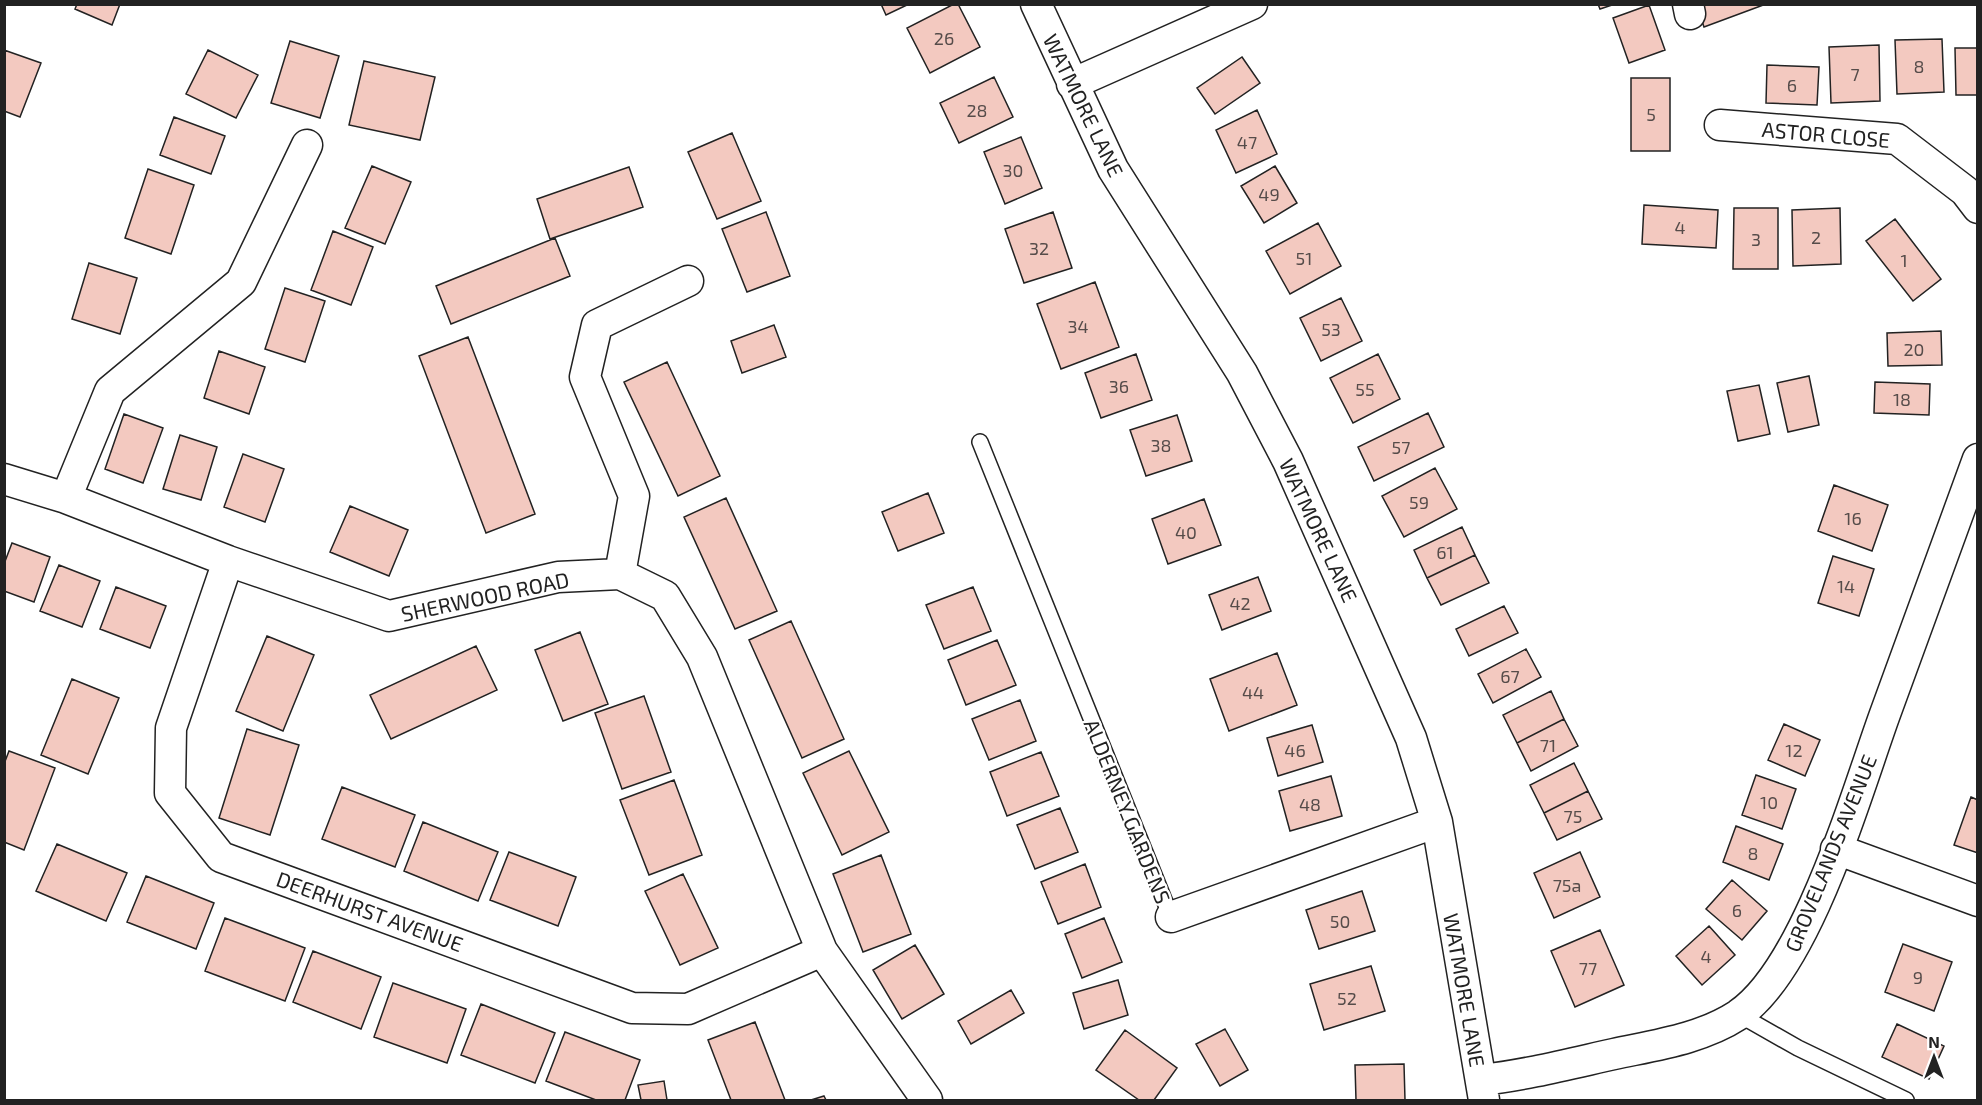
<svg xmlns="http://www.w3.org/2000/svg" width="1982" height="1105" font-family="'Exo 2',sans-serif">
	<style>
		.building { fill: #f3c9c0; stroke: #222; stroke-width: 1.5 }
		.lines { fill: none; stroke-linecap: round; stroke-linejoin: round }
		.lane-casing { stroke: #222; stroke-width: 18 }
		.street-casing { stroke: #222; stroke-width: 33 }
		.lane { stroke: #fff; stroke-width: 15 }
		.street { stroke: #fff; stroke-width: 30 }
		.labels { text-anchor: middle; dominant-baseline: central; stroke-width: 4.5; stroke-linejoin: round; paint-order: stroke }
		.number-label { font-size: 18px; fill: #564c4a }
		.street-label { font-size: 21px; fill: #222; stroke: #fff }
	</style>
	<rect width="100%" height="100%" fill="#fff"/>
	<path class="building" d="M77 4H120L112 25 75 9Z
		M881 4H909L886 15Z
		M954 4H958L980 47 930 73 907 28Z
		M1598 4H1615L1600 9Z
		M1696 4H1766L1704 27Z
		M1649 5 1665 50 1629 63 1613 18Z
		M1942 39 1944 92 1897 94 1895 40Z
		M290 41 339 56 320 118 271 103Z
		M1879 45 1880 101 1831 103 1829 47Z
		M1955 48H1978V95H1956Z
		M4 50 41 63 20 117 4 111Z
		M208 50 258 75 236 118 186 94Z
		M1242 57 1260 83 1215 114 1197 88Z
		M364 61 435 77 420 140 349 125Z
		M1767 65 1819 67 1817 105 1766 103Z
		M994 77 1013 117 959 143 940 103Z
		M1631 78H1670V151H1631Z
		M1257 110 1277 154 1236 173 1216 130Z
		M174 117 225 136 211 174 160 155Z
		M732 133 761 201 717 219 688 152Z
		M1021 137 1042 188 1005 204 984 152Z
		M372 166 411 182 385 244 345 228Z
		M1275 166 1297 203 1264 223 1241 186Z
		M629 167 643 207 550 239 537 199Z
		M148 169 194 185 171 254 125 238Z
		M1644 205 1718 210 1716 248 1642 244Z
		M1734 208H1778V269H1733Z
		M1840 208 1841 264 1793 266 1792 210Z
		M766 212 790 276 747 292 722 229Z
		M1053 212 1072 268 1024 283 1005 229Z
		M1895 219 1941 279 1913 301 1866 241Z
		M1318 223 1341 266 1290 294 1266 251Z
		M333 231 373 247 351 305 311 290Z
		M555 238 570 276 451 324 436 286Z
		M89 263 137 278 120 334 72 319Z
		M1095 282 1119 347 1061 369 1037 304Z
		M285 288 325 301 305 362 265 349Z
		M1341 298 1362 341 1321 361 1300 318Z
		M774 325 786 357 742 373 731 341Z
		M1941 331 1942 365 1888 366 1887 333Z
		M468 337 535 514 486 533 419 356Z
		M219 351 265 367 249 414 204 398Z
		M1136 354 1152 400 1101 418 1085 373Z
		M1378 354 1400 399 1353 423 1330 378Z
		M667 362 720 476 678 496 624 382Z
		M1809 376 1819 425 1788 432 1777 383Z
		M1875 382 1930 384 1929 415 1874 413Z
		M1759 385 1770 434 1738 441 1727 391Z
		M1428 413 1444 447 1374 481 1358 447Z
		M124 414 163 428 143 483 105 469Z
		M1177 415 1192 461 1146 476 1130 430Z
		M180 435 217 447 201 500 163 489Z
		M243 454 284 469 265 522 224 507Z
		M1435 468 1457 509 1404 537 1382 496Z
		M1834 485 1888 505 1872 551 1818 531Z
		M928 493 944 533 898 551 882 512Z
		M726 498 777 611 735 629 684 517Z
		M1204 499 1221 545 1168 564 1152 519Z
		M350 506 408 530 389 576 330 552Z
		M1462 527 1475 555 1427 578 1414 550Z
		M12 543 50 557 34 602 4 591V564Z
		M1475 555 1489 583 1441 605 1427 578Z
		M1833 556 1874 569 1859 616 1818 603Z
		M59 565 100 581 82 627 40 611Z
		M1258 577 1271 611 1222 630 1209 595Z
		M116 587 166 606 150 648 100 629Z
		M973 587 991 631 944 649 926 605Z
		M1504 606 1518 633 1469 656 1456 629Z
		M791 621 844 739 802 758 749 640Z
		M580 632 608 704 563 721 535 650Z
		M267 636 314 655 283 731 236 711Z
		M997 640 1016 685 966 705 948 660Z
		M476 646 497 690 391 739 370 695Z
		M1526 649 1541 677 1493 703 1478 674Z
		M1277 653 1297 705 1229 731 1210 679Z
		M72 679 119 698 88 774 41 755Z
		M1551 691 1564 719 1517 743 1503 715Z
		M644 696 671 772 622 789 595 713Z
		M1020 700 1036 741 989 760 972 719Z
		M1564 719 1578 746 1531 771 1517 743Z
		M1784 724 1820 740 1805 776 1768 760Z
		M1312 725 1323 762 1278 776 1267 738Z
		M247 729 299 745 270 835 219 818Z
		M9 751 55 768 24 850 4 842V764Z
		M849 751 889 832 842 855 803 773Z
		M1041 752 1059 796 1007 816 990 772Z
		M1574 763 1588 791 1544 813 1530 785Z
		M1756 775 1796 789 1782 829 1742 815Z
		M1331 776 1342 816 1290 831 1279 791Z
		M674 780 702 855 649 875 620 800Z
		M342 787 415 815 395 867 322 839Z
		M1588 791 1602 819 1557 840 1544 813Z
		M1971 797 1978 800V853L1954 845Z
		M1060 808 1078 852 1035 869 1017 825Z
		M423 822 498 852 478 901 404 871Z
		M1736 826 1783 844 1769 880 1723 862Z
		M57 844 127 873 106 921 36 891Z
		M509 852 576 877 558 926 490 900Z
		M1580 852 1600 897 1554 918 1534 873Z
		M881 855 911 934 863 952 833 874Z
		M1085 864 1101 907 1058 924 1041 882Z
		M683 874 718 948 680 965 645 891Z
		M146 876 214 903 196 949 127 922Z
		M1732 880 1767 911 1742 940 1706 909Z
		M1362 891 1375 931 1319 949 1306 910Z
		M225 918 305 948 285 1001 205 971Z
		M1104 918 1122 962 1082 978 1065 934Z
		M1709 926 1735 955 1702 985 1676 956Z
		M1600 930 1624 985 1575 1007 1551 951Z
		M1903 944 1952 962 1934 1011 1885 992Z
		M915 945 944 994 902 1019 873 970Z
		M313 951 381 977 361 1029 293 1002Z
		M1371 966 1385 1011 1324 1030 1310 984Z
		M1118 980 1128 1015 1084 1029 1073 993Z
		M393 983 466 1009 447 1063 374 1037Z
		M1011 990 1024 1013 971 1044 958 1021Z
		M481 1004 555 1033 535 1083 461 1055Z
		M755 1022 785 1100H731L708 1040Z
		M1897 1024 1944 1046 1929 1079 1882 1057Z
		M1225 1029 1248 1070 1220 1086 1196 1044Z
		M1125 1030 1177 1068 1154 1100H1139L1096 1070Z
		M565 1032 640 1060 625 1100H596L546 1081Z
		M1404 1064 1405 1100H1356L1355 1065Z
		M664 1081 667 1100H641L638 1085Z
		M824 1096 826 1100H811Z"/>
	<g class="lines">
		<defs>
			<path id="lane" d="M980 442 1171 917
				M1738 1014 1798 1048 1906 1100"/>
			<path id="street" d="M1036 4 1113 169 1242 373 1288 461 1411 738 1437 822 1484 1100
				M1688 4 1690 14
				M1072 84 1252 4
				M1720 125 1897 139 1965 191 1978 208
				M4 479 66 498 228 561 389 616 558 577 620 574 665 596 702 657 822 951 927 1100
				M66 498 110 391 241 282 307 145
				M228 561 171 728 170 793 221 857 632 1008 688 1009 822 951
				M620 574 634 496 585 377 597 325 688 281
				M1836 849 1978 901
				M1171 917 1437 822
				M1481 1080C1526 1075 1569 1064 1614 1054 1656 1045 1701 1039 1738 1015 1807 968 1856 794 1885 714 1916 629 1947 544 1978 459"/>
		</defs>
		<use href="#lane" class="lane-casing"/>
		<use href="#street" class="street-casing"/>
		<use href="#lane" class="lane"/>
		<use href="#street" class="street"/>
	</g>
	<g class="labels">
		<g class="number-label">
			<text x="944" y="38">26</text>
			<text x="1919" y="66">8</text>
			<text x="1855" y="74">7</text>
			<text x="1792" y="85">6</text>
			<text x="977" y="110">28</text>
			<text x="1651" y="114">5</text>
			<text x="1247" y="142">47</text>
			<text x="1013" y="170">30</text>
			<text x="1269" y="194">49</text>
			<text x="1680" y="227">4</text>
			<text x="1816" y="237">2</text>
			<text x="1756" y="239">3</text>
			<text x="1039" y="248">32</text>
			<text x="1304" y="258">51</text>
			<text x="1904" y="260">1</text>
			<text x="1078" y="326">34</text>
			<text x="1331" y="329">53</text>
			<text x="1914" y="349">20</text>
			<text x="1119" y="386">36</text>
			<text x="1365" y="389">55</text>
			<text x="1902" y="399">18</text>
			<text x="1161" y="445">38</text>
			<text x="1401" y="447">57</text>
			<text x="1419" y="502">59</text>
			<text x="1853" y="518">16</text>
			<text x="1186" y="532">40</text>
			<text x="1445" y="552">61</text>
			<text x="1846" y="586">14</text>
			<text x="1240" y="603">42</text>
			<text x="1510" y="676">67</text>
			<text x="1253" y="692">44</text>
			<text x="1548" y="745">71</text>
			<text x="1295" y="750">46</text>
			<text x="1794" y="750">12</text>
			<text x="1769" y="802">10</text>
			<text x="1310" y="804">48</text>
			<text x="1573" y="816">75</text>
			<text x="1753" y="853">8</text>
			<text x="1567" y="885">75a</text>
			<text x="1737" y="910">6</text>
			<text x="1340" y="921">50</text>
			<text x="1706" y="956">4</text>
			<text x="1588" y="968">77</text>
			<text x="1918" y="977">9</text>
			<text x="1347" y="998">52</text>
		</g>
		<g class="street-label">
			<text transform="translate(1084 105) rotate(64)">WATMORE LANE</text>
			<text transform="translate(1826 134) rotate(5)">ASTOR CLOSE</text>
			<text transform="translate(1319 530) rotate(65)">WATMORE LANE</text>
			<text transform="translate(485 596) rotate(-12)">SHERWOOD ROAD</text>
			<text transform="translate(1128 811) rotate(68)">ALDERNEY GARDENS</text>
			<text transform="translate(1830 853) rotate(-68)">GROVELANDS AVENUE</text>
			<text transform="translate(370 911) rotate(20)">DEERHURST AVENUE</text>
			<text transform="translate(1465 990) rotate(80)">WATMORE LANE</text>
		</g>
	</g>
	<rect width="1982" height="1105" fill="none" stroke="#222222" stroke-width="12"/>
	<g transform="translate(1934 1057)" stroke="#ffffff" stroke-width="4.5" paint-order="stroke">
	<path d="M0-4.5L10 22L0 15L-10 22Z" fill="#222222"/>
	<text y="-9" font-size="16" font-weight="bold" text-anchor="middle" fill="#222222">N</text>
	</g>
</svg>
